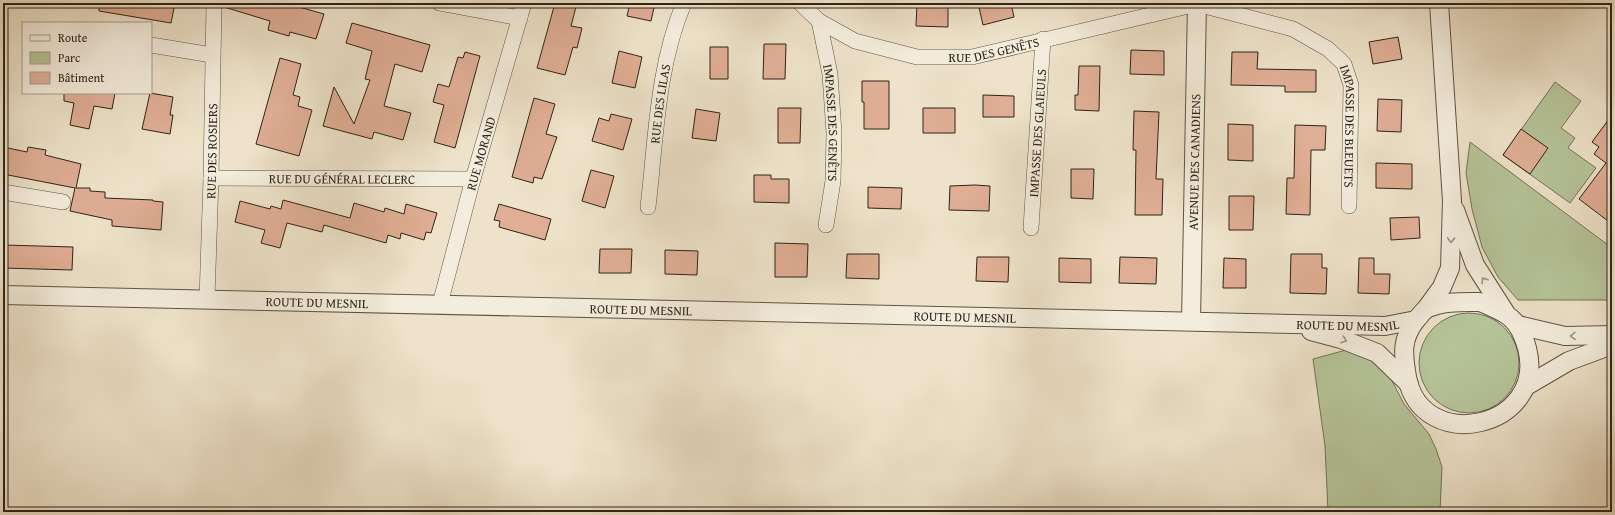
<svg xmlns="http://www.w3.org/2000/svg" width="1615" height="515" font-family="'Gentium Book Plus',serif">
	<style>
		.green { fill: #b6c499; stroke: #727459 }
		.building { fill: #e0ae95; stroke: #2e2419 }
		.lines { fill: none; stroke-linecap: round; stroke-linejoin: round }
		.minor-casing { stroke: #5e5445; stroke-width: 16 }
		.tertiary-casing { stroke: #5e5445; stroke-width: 20 }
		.minor { stroke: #f4eddd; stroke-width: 15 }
		.tertiary { stroke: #f4eddd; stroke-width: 18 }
		.oneway { stroke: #9b9385 }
		.labels { text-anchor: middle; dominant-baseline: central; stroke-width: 3; stroke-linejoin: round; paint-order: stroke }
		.street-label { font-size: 13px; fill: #2e2419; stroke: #f4eddd }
	</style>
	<rect width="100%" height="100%" fill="#eee3ca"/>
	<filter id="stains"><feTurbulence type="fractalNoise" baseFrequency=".005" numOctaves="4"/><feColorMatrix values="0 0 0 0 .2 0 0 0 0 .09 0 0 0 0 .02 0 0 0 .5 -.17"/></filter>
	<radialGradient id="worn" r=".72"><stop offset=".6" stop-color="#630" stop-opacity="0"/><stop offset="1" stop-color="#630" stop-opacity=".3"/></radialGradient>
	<path class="green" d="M1555 82 1581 101 1561 128 1575 138 1568 148 1596 168 1570 203 1503 155Z
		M1470 142 1612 248V300H1518L1498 277 1482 247 1472 209 1466 173Z
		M1419 363a50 50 0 1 1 100 0a50 50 0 1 1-100 0Z
		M1346 350 1372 361 1390 377 1404 404 1429 434 1436 449 1442 467 1440 512H1328L1325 446 1313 359Z"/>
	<path class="building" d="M99 3H159V5L174 8 171 23 99 11Z
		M224 3H285L324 14 316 39 290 32 289 36 268 30 270 21 224 7Z
		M555 3H577L571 26 582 28 577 48 573 47 565 75 537 68Z
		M630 3H655L651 21 627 16Z
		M917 3H948V27L916 26Z
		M978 3H1011L1014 17 983 25Z
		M352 23 430 45 422 72 395 64 384 106 411 113 403 140 374 132 372 139 323 126 334 87 354 124 370 80 365 79 372 51 346 43Z
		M1398 37 1402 59 1373 64 1369 42Z
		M764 44H786L785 79H763Z
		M710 47H728V79H710Z
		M1131 50 1164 51V75L1130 74Z
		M619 51 642 57 635 88 612 83Z
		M465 52 480 56 455 148 434 142 444 105 433 102 438 84 449 87 458 57 463 58Z
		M1232 52H1258L1257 69 1316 70V92H1285V86L1231 85Z
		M280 58 301 64 293 95 300 97 298 106 312 110 299 156 256 144Z
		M1079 66H1100L1099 111 1075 110V95H1078Z
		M862 81H889V129H864V102H862Z
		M64 93H115L112 109 94 106 89 129 70 125 74 103 64 101Z
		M150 93 173 97 170 115H173L170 134 142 129Z
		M983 95 1014 96V117H983Z
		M534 98 555 104 546 134 557 137 542 179 534 177 533 183 512 177Z
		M1378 99 1402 100 1401 132 1377 131Z
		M778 108H801L800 143H778Z
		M923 108H955V133H923Z
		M696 109 720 113 716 141 692 138Z
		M1134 111 1159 112 1156 179H1163L1162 215H1135L1136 150H1133Z
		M611 114 632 119 623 150 592 141 599 118 609 121Z
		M1612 115V224L1579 199 1606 163 1594 154 1599 147 1592 142Z
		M1228 124 1253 125V161L1228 160Z
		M1295 125 1326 126 1325 150H1311L1310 215 1286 214 1287 178H1294Z
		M1521 129 1548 148 1530 174 1503 155Z
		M3 147 27 152 28 147 46 150 45 155 81 164 76 188H90V191L105 192V198L153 200V201L163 202 161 230 112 226V220L70 211 75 188 3 174Z
		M1376 163 1412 164V189L1376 188Z
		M1071 169H1094L1093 199 1071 198Z
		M591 170 614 176 605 208 582 201Z
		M754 175H771V179H789V203L754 202Z
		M975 185 990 186 989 211 949 210 950 186Z
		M868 187 902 188 901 209 868 208Z
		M1229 196H1254L1253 230H1229Z
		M283 200 350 218 354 203 384 212 385 208 404 214 406 204 437 213 431 233 426 232 424 240 401 233 400 239 388 235 386 243 324 225 322 232 287 223 280 248 261 243 265 230 235 222 240 201 270 209 271 206 281 209Z
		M499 204 551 219 545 240 499 227 500 221 494 220Z
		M1419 217 1420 238 1391 240 1390 218Z
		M775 243 808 244 807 277H775Z
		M3 245 73 247 72 270 3 268Z
		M600 249H632L631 273H599Z
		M665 250 698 251 697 275 665 274Z
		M847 254H879V279L846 278Z
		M1291 254H1322V268H1327L1326 294 1290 293Z
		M977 257H1009L1008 282 976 281Z
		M1120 257 1157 258 1156 284 1119 283Z
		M1059 258 1091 259V283L1059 282Z
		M1224 258 1246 259V288H1223Z
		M1359 258H1374V274H1390L1389 294 1358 293Z"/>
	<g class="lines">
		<defs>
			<g id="minor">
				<path d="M439 3 520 18"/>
				<path id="s1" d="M800 3 819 21 855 41 917 57H972L1197 4 1293 29 1328 49 1344 64 1351 85 1349 206"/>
				<path id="s2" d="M819 21 830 74 834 133 833 181 826 225"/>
				<path d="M151 45 212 55"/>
				<path id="s3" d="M211 178 473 179"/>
				<path d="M3 192 63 202"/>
				<path id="s4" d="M648 207C656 139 657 67 684 3"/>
				<path id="s5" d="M1031 228 1043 39"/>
				<path id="s6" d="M207 299 211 178 214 3"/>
				<path id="s7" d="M440 304 473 179 524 3"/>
			</g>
			<g id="tertiary">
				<path d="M1455 210 1475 265 1505 312"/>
				<path id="s8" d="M3 295 1385 326 1416 320"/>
				<path d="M1480 302C1507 313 1519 318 1527 348 1548 428 1422 456 1407 377 1403 354 1401 339 1416 320 1419 317 1423 311 1426 309 1442 301 1463 302 1480 302Z"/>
				<path d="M1426 309 1442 287 1450 268 1452 201 1439 3"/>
				<path id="s9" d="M1191 321 1197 3"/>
				<path d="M1518 325 1565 336 1612 335"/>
				<path d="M1311 331 1341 339 1377 353 1409 384"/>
				<path d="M1528 385 1569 361 1612 345"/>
			</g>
		</defs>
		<use href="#minor" class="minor-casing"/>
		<use href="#tertiary" class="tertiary-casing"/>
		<use href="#minor" class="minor"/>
		<use href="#tertiary" class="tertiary"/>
	</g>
	<defs><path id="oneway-chevron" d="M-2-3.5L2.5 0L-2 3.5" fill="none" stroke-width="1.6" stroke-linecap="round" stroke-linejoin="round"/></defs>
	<g class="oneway">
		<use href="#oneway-chevron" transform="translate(1451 240) rotate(92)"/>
		<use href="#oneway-chevron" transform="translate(1484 280) rotate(-122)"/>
		<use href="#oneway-chevron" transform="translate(1573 336) rotate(179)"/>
		<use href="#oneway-chevron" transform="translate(1344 340) rotate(19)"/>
	</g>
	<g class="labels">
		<g class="street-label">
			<text stroke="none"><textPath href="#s1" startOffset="209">RUE DES GENÊTS</textPath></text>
			<text stroke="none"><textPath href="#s4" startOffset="104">RUE DES LILAS</textPath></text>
			<text stroke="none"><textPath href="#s2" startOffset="103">IMPASSE DES GENÊTS</textPath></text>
			<text stroke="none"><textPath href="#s1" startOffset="642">IMPASSE DES BLEUETS</textPath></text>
			<text stroke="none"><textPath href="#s5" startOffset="95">IMPASSE DES GLAIEULS</textPath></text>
			<text stroke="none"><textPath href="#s6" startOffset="148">RUE DES ROSIERS</textPath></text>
			<text stroke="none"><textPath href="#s7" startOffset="156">RUE MORAND</textPath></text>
			<text stroke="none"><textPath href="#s9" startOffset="159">AVENUE DES CANADIENS</textPath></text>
			<text stroke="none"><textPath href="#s3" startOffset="131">RUE DU GÉNÉRAL LECLERC</textPath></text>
			<text stroke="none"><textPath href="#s8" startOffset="314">ROUTE DU MESNIL</textPath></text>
			<text stroke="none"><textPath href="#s8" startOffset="638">ROUTE DU MESNIL</textPath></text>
			<text stroke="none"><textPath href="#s8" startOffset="962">ROUTE DU MESNIL</textPath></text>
			<text stroke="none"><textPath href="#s8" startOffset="1345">ROUTE DU MESNIL</textPath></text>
		</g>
	</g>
	<rect width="1615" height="515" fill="none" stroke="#eee3ca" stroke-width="16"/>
	<rect x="4" y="4" width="1607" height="507" fill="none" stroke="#2e2419" stroke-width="2"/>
	<rect x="8" y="8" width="1599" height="499" fill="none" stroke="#2e2419"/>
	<rect x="22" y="22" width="130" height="72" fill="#f4eddd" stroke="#a59d8f"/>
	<rect x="30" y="35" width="20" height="6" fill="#f4eddd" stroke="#a59d8f"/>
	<text x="58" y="42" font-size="12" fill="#2e2419">Route</text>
	<rect x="30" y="52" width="20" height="12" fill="#b6c499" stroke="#a59d8f"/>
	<text x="58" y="62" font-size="12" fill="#2e2419">Parc</text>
	<rect x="30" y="72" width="20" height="12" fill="#e0ae95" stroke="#a59d8f"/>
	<text x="58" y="82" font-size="12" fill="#2e2419">Bâtiment</text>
	<rect width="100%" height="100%" filter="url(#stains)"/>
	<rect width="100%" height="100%" fill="url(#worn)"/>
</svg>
